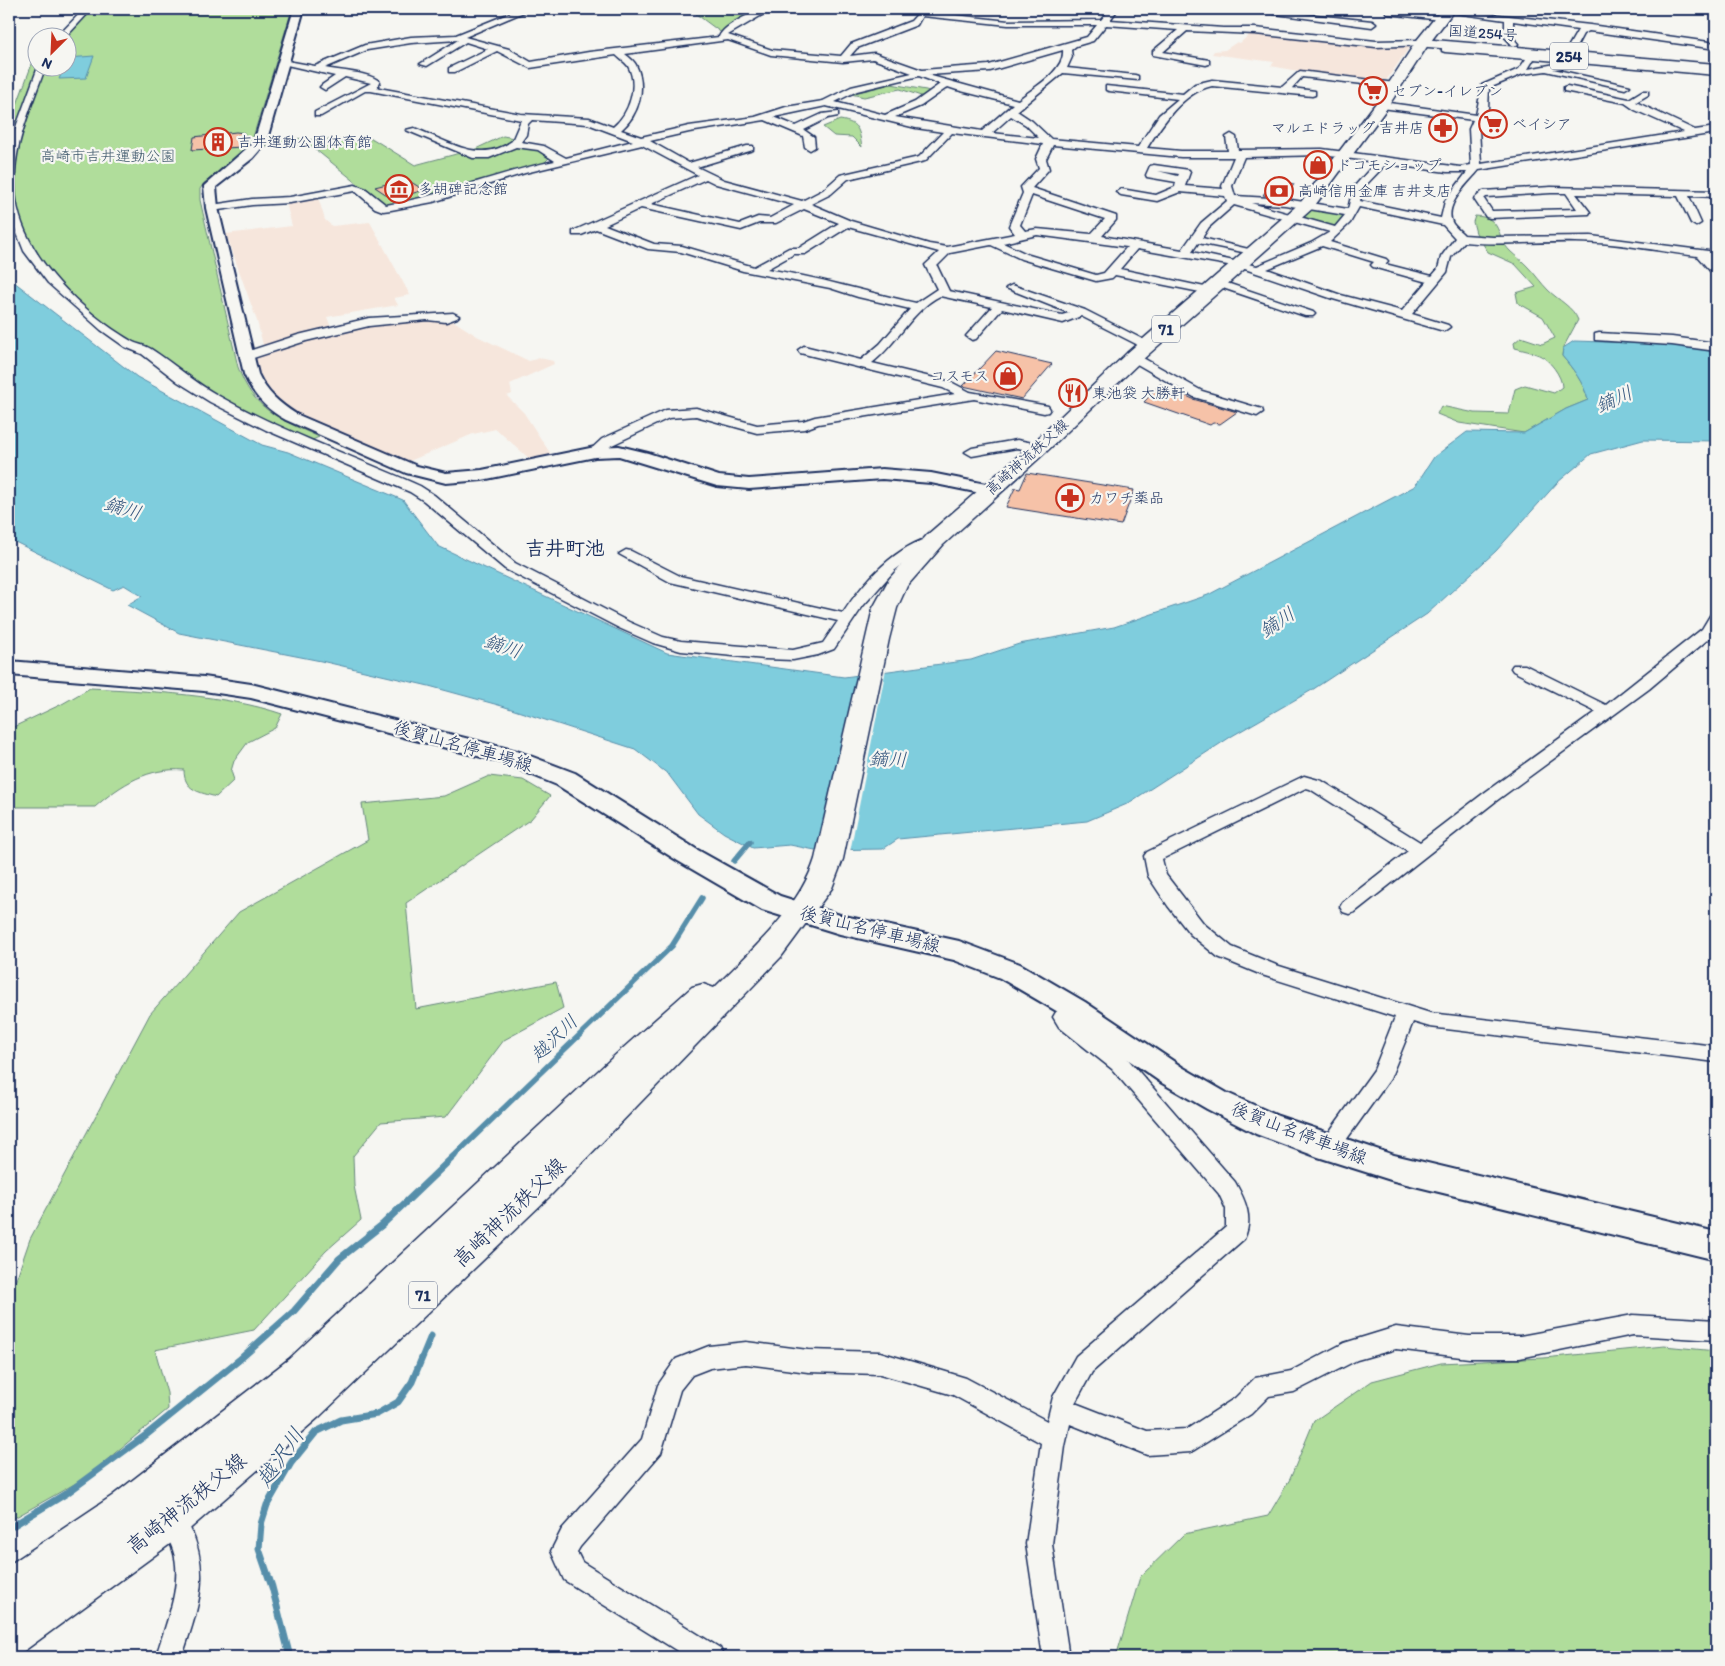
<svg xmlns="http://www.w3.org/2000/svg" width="1725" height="1666" font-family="Itim,'Klee One',sans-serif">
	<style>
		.built { fill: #f6e6dc }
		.green { fill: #b0dd9b; stroke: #66867c }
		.water { fill: #7fcddd; stroke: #578eaa }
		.pier { fill: #f6f6f2 }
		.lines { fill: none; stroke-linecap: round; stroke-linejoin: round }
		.stream-far1 { stroke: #578eaa; stroke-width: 5.5 }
		.stream { stroke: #578eaa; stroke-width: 7 }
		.building { fill: #f6c2a8; stroke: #1b2f5e }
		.minor-casing { stroke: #1b2f5e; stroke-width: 3 }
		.tertiary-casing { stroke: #1b2f5e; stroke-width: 4 }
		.secondary-casing { stroke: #1b2f5e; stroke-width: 4 }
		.primary-casing { stroke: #1b2f5e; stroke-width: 3 }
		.trunk-casing { stroke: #1b2f5e; stroke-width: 3 }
		.minor { fill: #f6f6f2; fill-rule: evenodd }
		.tertiary { fill: #f6f6f2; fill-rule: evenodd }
		.secondary { fill: #f6f6f2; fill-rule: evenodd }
		.primary { fill: #f6f6f2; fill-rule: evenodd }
		.trunk { fill: #f6f6f2; fill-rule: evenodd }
		.labels { text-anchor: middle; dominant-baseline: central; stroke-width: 4.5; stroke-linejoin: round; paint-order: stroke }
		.far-street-label { font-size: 15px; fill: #1b2f5e; stroke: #f6f6f2 }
		.far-poi-label { font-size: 15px; fill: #1b2f5e; stroke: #f6f6f2; text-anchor: start }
		.far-park-label { font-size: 15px; fill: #405a6d; stroke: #f6f6f2 }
		.shield { fill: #f6f6f2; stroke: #5d6b8a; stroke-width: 1 }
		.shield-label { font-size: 16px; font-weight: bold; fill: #1b2f5e }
		.street-label { font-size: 18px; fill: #1b2f5e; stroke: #f6f6f2 }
		.water-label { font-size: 19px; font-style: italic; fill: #34567e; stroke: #f6f6f2 }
		.quarter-label { font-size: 20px; font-weight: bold; fill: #1b2f5e; stroke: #f6f6f2 }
		.near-street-label { font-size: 21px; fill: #1b2f5e; stroke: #f6f6f2 }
		.near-water-label { font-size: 22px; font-style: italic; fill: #34567e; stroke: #f6f6f2 }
	</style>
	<rect width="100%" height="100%" fill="#f6f6f2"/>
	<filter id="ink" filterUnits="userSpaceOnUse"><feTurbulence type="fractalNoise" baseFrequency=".02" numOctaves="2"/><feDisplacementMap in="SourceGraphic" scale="10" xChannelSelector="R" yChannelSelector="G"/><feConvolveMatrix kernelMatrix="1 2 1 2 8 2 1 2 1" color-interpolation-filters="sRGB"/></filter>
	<g filter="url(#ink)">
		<path class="built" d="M1257 32 1411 45 1385 82 1303 72 1271 66 1274 62 1212 54 1214 51 1225 50 1237 42 1240 43 1250 34Z
			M318 197 325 220 332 226 370 222 410 295 394 298 398 305 327 317 332 330 264 349 257 321 226 234 292 226 286 203Z
			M425 318 452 320 477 336 529 361 540 358 553 361 554 364 510 384 512 394 507 396 524 413 552 456 532 461 496 429 473 434 405 463 282 406 269 394 260 381 253 356 369 323Z"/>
		<path class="green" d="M85 9H292L251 144 232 163 204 183 200 189V200L238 367C253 410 280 419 319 437L306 443 247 417 140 352 44 278 30 259 20 241 13 221 9 201V148L13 134H9V126L36 53 37 52 38 68H68V38L57 37Z
			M696 9H709L712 12C727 13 737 6 756 10L738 19 723 34 696 14Z
			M891 84 926 90 931 92 924 97 900 89 864 97 851 94Z
			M840 120C860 123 859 131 862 147L852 137 834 136 823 127Z
			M270 136 315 140 373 139 415 165 460 153 465 154 503 136 514 138V144L538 148 550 157 544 163 429 198 385 206 310 145 264 147Z
			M1312 207 1347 214 1338 228 1301 219Z
			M1475 216C1503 217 1495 236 1510 251 1516 257 1523 261 1528 267 1535 274 1541 283 1548 290 1558 300 1573 307 1578 320L1563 348 1562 356C1573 369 1584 383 1588 400L1566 409 1524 433 1459 423 1437 414 1441 406 1475 413 1509 414 1515 389 1525 385 1554 393 1562 387C1562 376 1549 359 1539 355 1532 352 1523 350 1515 348L1514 343 1521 337 1542 344 1555 338 1543 317 1518 303 1516 293 1536 287 1515 264 1488 252 1476 233 1473 222Z
			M90 688C149 691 227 695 282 714L275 728 248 742 234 761 231 771 234 780 216 797C200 792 184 791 184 770 149 767 121 784 95 807H9V729L62 704Z
			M489 776 523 780 550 796 531 819 406 903 416 1009 556 982 563 1008 504 1040 446 1117 381 1122 353 1156 354 1186 361 1220 326 1251 254 1330 155 1350 167 1393 168 1409 85 1478 9 1521V1300L30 1239 150 1014 239 912 368 840 362 804 444 796Z
			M1664 1346 1716 1351V1657H1116L1140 1577 1184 1534 1268 1516 1290 1479 1314 1421 1372 1381 1441 1363 1544 1358Z"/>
		<path class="water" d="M94 56 86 78 59 79 64 68H68V58Z
			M9 278 137 377 262 445 288 452 403 500 438 546 667 653 844 677 971 660 1019 644 1114 627 1208 595 1415 486 1434 457 1467 432 1524 433 1566 409 1588 400C1584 383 1573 369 1562 356L1563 348 1574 341 1669 344 1716 350V441L1643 440 1591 454 1557 483 1496 551 1427 614 1312 690 1232 736 1127 804 1087 821 898 839 883 849 815 850 790 845 753 848 724 833 698 814 668 774 635 749 502 706 429 686 321 661 179 633 127 605 142 596 124 585 113 590 9 539Z"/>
		<path class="pier" d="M886 669 850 852H818L860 672Z"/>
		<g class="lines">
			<path class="stream-far1" d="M734 861 750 842
				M453 1157 672 946 702 898"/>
			<path class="stream" d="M9 1528 67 1493 146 1435 239 1360 294 1311 339 1259 382 1225 454 1156
				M290 1657 272 1587 259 1549 261 1524 267 1505 291 1463 316 1432 341 1420 377 1414 398 1402 412 1382 431 1336"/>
		</g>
		<path class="building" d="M236 132 244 133 242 147 192 150 194 137Z
			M1314 160 1328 162 1320 174 1306 171Z
			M406 179 424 190 393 199 375 187Z
			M1273 181 1294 184 1287 197 1263 195Z
			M996 351 1052 364 1022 399 963 386Z
			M1160 384 1193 399 1237 412 1220 424 1213 423 1210 425 1144 402Z
			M1027 473 1134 490 1121 525 1006 507 1015 488 1020 489Z"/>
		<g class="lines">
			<defs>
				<path id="minor" d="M84 9H92L65 38H56Z
					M520 9H531L465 37 509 49 531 62 589 52 719 37C724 24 758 9 772 9L728 35 772 50 841 56 851 44 911 21 920 11 1008 21 1101 20 1110 9H1118L1110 20 1223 28H1255L1376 41 1422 40 1426 43 1425 45 1376 47 1255 34 1187 31 1163 52 1209 60V64L1206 65 1153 55V51L1178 30 1106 25 1093 41 1076 46 1071 50 1072 57 1067 68 1135 75 1138 76V80L1063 73 1017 111 1032 121 1051 139 1138 147 1159 115 1178 99 1109 91 1106 90V86L1183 94 1195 84 1212 80 1282 87 1300 71 1395 83 1400 86 1398 88 1302 77 1292 88 1315 91V95L1312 96 1212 86C1183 92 1162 124 1147 148L1181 151H1228L1226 137 1231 134 1236 137 1238 150 1322 149 1460 167 1471 165 1469 129 1473 120 1382 108 1377 105 1382 102 1476 115 1482 85 1519 69 1526 59 1445 52 1442 51V47L1523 53 1527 49 1532 54 1716 69V75L1534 59 1528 69 1566 62 1570 65 1569 67 1553 69 1630 86 1625 89 1546 71 1523 74 1489 88 1488 109 1479 129 1481 164 1684 132 1635 110 1625 103 1564 91V87L1567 86 1629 99 1642 91H1648V95L1636 102 1695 130 1716 127V133L1479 170C1469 182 1442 206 1453 224 1456 228 1461 232 1464 235L1493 237 1591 236 1716 252V258H1710L1716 265V274L1712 273 1697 256C1656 251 1616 242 1575 242 1538 241 1501 246 1464 242L1451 257 1447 272 1412 314 1448 325 1450 327 1444 331 1333 299 1239 267 1137 249 1120 269 1214 289 1216 291 1210 294 1115 275 1112 278 1096 281 1021 259 991 245 950 253 937 266 949 291 1062 315 1069 313 1006 288 1012 285 1085 310 1154 345 1148 349 1144 348 1081 316 1063 323 1002 309 976 339 972 340 966 336 992 307 940 296C912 310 897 344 872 363L951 382 970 392 1048 406 1050 409 1048 412 1044 413 974 399 818 424 805 429 757 433 696 416 669 418 612 445 595 456 588 452 602 439 666 410 696 408 757 425 803 421 815 417 955 394 943 388 800 353 798 350 804 346 861 360 880 344 910 309 858 297 830 288 743 271 681 252 648 249 596 229 581 235H573V231L698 175 642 145 525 173 433 202 391 210 383 211 375 208 355 191 290 203 252 205 212 211 207 208 212 205 252 199 290 197 355 185 366 189 386 205C444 196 498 172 555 161L538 150 516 147 489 158H473L406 130 414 128C446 140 480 165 512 141L521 120 371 91H365L321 116H315V112L371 83 345 77 325 90 320 87 322 85 335 76 278 63 282 60 315 66 365 45 411 37 456 35ZM922 16 1008 25H1097L1087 37 989 65 922 70 874 53 850 56 857 48 917 25ZM458 40 420 64 427 66 466 42 488 49 449 68V72H455L497 51 530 68 616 55C619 58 625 62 628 66 639 86 629 114 613 127L589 118 521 114 379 88 377 87 380 82C371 72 338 71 325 68L367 50 411 43ZM728 40 771 55 843 62 873 59 912 73 851 87 823 101 786 107 755 117 689 126 641 137 621 130C639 115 647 87 636 65 634 61 629 57 625 54ZM1063 50C1065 71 1033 88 1018 100L928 75 990 71ZM919 76 940 84 915 102 885 115 835 102 857 91ZM948 87 957 90 1013 104 982 131 895 117 921 106ZM826 106 916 128 943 132 919 157 840 175 823 190 802 201 724 180 697 167 753 150V146H747L689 163 650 141 689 132 765 120 803 136 805 147 810 150 815 147 814 137 804 130 828 118 838 116V112L822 114 796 126 774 117ZM1011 116 1026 125 1039 138 992 133ZM532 120 588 124 633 141 566 158 544 146 521 142 526 135 528 124ZM952 133 1043 144 1036 159 1039 168 1021 187 1023 193 1009 226 1015 234 947 247 929 244 851 221 811 204 831 194 848 179 925 161ZM1053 145 1181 157H1234L1222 186 1223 189 1185 186 1190 172 1189 170 1154 165 1150 166 1146 175 1147 177 1176 182 1175 187 1156 195 1121 189 1116 192 1121 195 1157 201 1180 192 1225 196 1227 201 1201 223 1182 250 1102 236 1116 220V216L1032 188 1049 169 1046 159ZM1322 155 1376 162 1353 188 1348 209 1285 199 1235 196 1232 186 1244 157ZM1386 164 1447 172H1467L1445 201 1441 218 1360 201 1363 188ZM1158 171 1179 174 1178 176ZM706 179 716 184 794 205 770 218 758 217 740 224 651 204ZM1032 195 1105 219 1091 234 1037 229 1025 231 1020 225ZM1251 203 1285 205 1345 215 1335 227ZM1234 205 1330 232 1311 243 1257 266 1192 252 1198 243 1257 255V251L1202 238 1209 227ZM1359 207 1443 225 1455 238 1441 257 1438 269 1432 276 1385 264 1388 261 1386 259 1330 242 1350 223ZM641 208 741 230 759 223H776L804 209 839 223 799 248H789L754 267 682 246 654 244 605 225ZM848 227 939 252 925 265 937 289 916 303C866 292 817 277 767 269L794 254H805ZM1037 235 1127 247 1104 273 1096 275 1029 255 1003 243ZM1322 246 1374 262 1371 265 1373 267 1427 282 1402 311 1341 295 1267 269Z
					M1258 9 1372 21 1376 24 1372 27 1261 12Z
					M1445 9 1590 25 1716 43V49L1589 31 1583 34 1575 49 1571 52 1567 49 1578 30 1513 21V28L1509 32 1518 44 1514 47 1500 32 1505 27V20L1448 12Z
					M1390 10 1441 16 1445 18 1441 20 1387 14 1386 12Z
					M38 67 45 68C30 111 9 153 16 200 25 259 83 313 133 342 139 345 145 345 151 349 174 364 195 383 219 396 283 432 353 456 420 486L434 495 515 563 629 622 663 637 681 641 793 650 823 643 838 621 670 582 619 554 626 550 631 551 680 576 843 613C864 581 896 545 935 536L942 540 917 553 894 571 863 606 834 649 818 655 793 660 765 659 681 651 653 643 619 628 505 569 424 501 410 492 266 430 210 402 178 382 142 354 125 347 101 330 48 283 24 251 9 213V146Z
					M1551 187 1716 191V197L1689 196 1701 223 1696 226 1691 223 1678 196 1576 194 1590 212 1589 214 1490 218 1486 217 1474 199 1483 191ZM1551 193H1566L1577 209 1492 211 1484 199 1486 197Z
					M1218 280 1313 312 1315 314 1313 316H1305L1214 285V281Z
					M453 313 459 316 457 318 446 322 427 320 369 326 306 341 247 360 241 356 243 353 298 335 369 318Z
					M1599 333 1672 337 1716 343V351L1672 345 1595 340V334Z
					M1134 353 1202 391 1262 409 1263 412 1257 416 1194 397 1130 360 1128 357Z
					M1017 440 1044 445 1046 448 1039 452 1017 448 972 456 965 452 972 448Z
					M1716 612V631L1713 635 1649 689 1496 801 1355 912 1349 914 1343 912 1340 907 1343 902 1408 851 1310 789 1306 788 1162 859 1166 875 1204 924 1232 947 1276 965 1430 1013 1716 1046V1062L1430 1027 1413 1022 1390 1079 1336 1154 1329 1157 1322 1154 1318 1148 1322 1142 1374 1070 1395 1017 1262 975 1218 957 1190 934 1168 906 1148 876 1144 856 1147 852 1304 776 1322 781 1420 842 1484 793 1596 712 1513 671 1511 668 1513 665H1525L1606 705 1702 629 1711 614Z
					M1075 1002 1082 1004 1085 1009 1075 1019 1126 1057 1235 1182C1245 1200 1254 1218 1244 1239L1092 1372 1075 1403 1147 1431 1187 1429 1235 1398 1255 1378 1291 1371 1344 1343 1396 1327 1469 1336H1520L1633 1315 1716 1320V1340L1633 1335 1520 1358H1469L1396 1349 1357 1360 1294 1392 1269 1396 1251 1414 1191 1452 1147 1455 1070 1424 1065 1446 1052 1544 1069 1657H1043L1026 1544 1041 1443 953 1395 880 1374 808 1372 746 1364 710 1368 692 1375 680 1390 661 1453 580 1547 577 1552 582 1562 720 1648 724 1657H687L564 1580 551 1551 562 1529 642 1439 658 1385 676 1359 709 1346 746 1342 808 1350 880 1352 966 1378 1047 1421 1053 1397 1076 1356 1226 1227V1209L1219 1194 1112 1069 1059 1027 1053 1017 1056 1012Z
					M168 1503C180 1507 184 1516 190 1528 212 1574 197 1611 182 1657H156C165 1625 184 1583 173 1550 169 1537 160 1527 155 1515L159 1506Z"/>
				<path id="tertiary" d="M294 9H304L266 143 253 158 216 187 218 208 258 374C267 393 279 403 296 414L417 466 446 473 482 470 595 447 619 446 648 453 719 476 749 479 882 469 931 473 996 486 998 490 996 494 990 495 931 483 882 479 749 489 717 486 619 456 595 457 482 480 446 483 406 473 286 420C266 409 253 395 244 374L206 208 204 186 254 142Z"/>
				<path id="secondary" d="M9 661 204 677 251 684 517 751 575 773 696 849 780 896 840 915 959 941 1020 964 1085 1002 1182 1067 1227 1093 1278 1116 1394 1155 1716 1232V1260L1394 1181 1318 1157 1256 1134 1207 1109 1162 1083 1065 1016 1000 978 954 960 840 934 762 910 678 861 557 785 501 762 251 698 204 691 9 675Z"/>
				<path id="primary" d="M1442 9H1455L1428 45 1387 108 1313 208 1141 361 1046 452 943 545 907 586 897 608 889 639 843 859 832 888 781 957 549 1197 320 1416 185 1533 24 1651 9 1657V1611L13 1608 9 1609V1565L112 1496 289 1359 612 1058 692 987 703 984 714 988C751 951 799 909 815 859L873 608 889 579 927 535 1032 444 1127 353 1301 202 1376 103 1417 40Z"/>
				<path id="trunk" d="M1422 39 1716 64V72L1417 46 1415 43Z"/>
			</defs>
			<use href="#minor" class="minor-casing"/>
			<use href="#tertiary" class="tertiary-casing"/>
			<use href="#secondary" class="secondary-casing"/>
			<use href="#primary" class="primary-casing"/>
			<use href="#trunk" class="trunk-casing"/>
			<use href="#minor" class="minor"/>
			<use href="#tertiary" class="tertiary"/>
			<use href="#secondary" class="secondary"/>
			<use href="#primary" class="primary"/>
			<use href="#trunk" class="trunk"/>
		</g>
	</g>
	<defs>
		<symbol id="supermarket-ring" viewBox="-11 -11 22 22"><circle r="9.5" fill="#f6f6f2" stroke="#c8321e" stroke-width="1.5"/><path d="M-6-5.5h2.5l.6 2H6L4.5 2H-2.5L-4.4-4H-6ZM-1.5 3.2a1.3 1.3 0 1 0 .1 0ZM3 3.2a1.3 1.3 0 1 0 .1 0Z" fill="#c8321e"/></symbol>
		<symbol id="pharmacy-ring" viewBox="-11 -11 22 22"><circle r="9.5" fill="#f6f6f2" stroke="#c8321e" stroke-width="1.5"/><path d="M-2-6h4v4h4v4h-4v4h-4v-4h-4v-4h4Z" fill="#c8321e"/></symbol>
		<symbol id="building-ring" viewBox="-11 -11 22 22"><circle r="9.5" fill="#f6f6f2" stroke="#c8321e" stroke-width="1.5"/><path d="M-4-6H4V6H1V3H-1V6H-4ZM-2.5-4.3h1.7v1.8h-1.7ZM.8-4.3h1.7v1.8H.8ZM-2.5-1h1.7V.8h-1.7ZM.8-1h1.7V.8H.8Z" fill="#c8321e"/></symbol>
		<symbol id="shop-ring" viewBox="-11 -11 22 22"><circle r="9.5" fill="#f6f6f2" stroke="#c8321e" stroke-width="1.5"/><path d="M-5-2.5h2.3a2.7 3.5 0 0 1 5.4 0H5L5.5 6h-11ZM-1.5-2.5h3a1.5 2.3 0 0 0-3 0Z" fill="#c8321e"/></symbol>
		<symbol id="museum-ring" viewBox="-11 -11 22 22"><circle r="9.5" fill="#f6f6f2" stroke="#c8321e" stroke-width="1.5"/><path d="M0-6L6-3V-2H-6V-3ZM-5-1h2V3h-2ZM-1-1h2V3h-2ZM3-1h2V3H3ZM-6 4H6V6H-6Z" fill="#c8321e"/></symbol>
		<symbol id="bank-ring" viewBox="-11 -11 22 22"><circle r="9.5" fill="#f6f6f2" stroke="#c8321e" stroke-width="1.5"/><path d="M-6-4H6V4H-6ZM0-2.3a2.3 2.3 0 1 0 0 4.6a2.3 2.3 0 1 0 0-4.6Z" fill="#c8321e"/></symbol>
		<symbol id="restaurant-ring" viewBox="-11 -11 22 22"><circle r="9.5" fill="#f6f6f2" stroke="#c8321e" stroke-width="1.5"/><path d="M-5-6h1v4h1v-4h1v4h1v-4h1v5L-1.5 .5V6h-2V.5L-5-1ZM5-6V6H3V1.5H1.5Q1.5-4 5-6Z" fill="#c8321e"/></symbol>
	</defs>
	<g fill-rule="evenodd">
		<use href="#supermarket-ring" x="1357" y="75" width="32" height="32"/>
		<use href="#supermarket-ring" x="1477" y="108" width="32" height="32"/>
		<use href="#pharmacy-ring" x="1427" y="112" width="32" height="32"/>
		<use href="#building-ring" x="202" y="126" width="32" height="32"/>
		<use href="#shop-ring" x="1302" y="149" width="32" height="32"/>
		<use href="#museum-ring" x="383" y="173" width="32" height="32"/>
		<use href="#bank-ring" x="1263" y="175" width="32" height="32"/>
		<use href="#shop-ring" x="992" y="360" width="32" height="32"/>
		<use href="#restaurant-ring" x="1057" y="377" width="32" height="32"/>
		<use href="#pharmacy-ring" x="1054" y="482" width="32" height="32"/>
	</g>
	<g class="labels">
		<g class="far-street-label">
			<text transform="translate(1483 33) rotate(4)">国道254号</text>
			<text transform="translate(1027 457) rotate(-42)">高崎神流秩父線</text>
		</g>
		<g class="far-poi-label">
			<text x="1392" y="91">セブン-イレブン</text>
			<text x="1512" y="124">ベイシア</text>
			<text x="1424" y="128" text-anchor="end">マルエドラッグ 吉井店</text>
			<text x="237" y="142">吉井運動公園体育館</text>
			<text x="1337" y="165">ドコモショップ</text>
			<text x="418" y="189">多胡碑記念館</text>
			<text x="1298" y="191">高崎信用金庫 吉井支店</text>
			<text x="989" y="376" text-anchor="end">コスモス</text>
			<text x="1092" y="393">東池袋 大勝軒</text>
			<text x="1089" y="498">カワチ薬品</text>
		</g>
		<g class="far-park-label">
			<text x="108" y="156">高崎市吉井運動公園</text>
		</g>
		<g class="shield">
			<rect x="1550" y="42.5" width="38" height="27" rx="4"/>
			<rect x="1152" y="315.5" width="28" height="27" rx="4"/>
			<rect x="409" y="1281.5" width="28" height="27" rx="4"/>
		</g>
		<g class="shield-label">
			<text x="1569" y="56">254</text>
			<text x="1166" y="329">71</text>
			<text x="423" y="1295">71</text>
		</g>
		<g class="street-label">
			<text transform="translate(463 746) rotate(16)">後賀山名停車場線</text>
			<text transform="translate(870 929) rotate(14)">後賀山名停車場線</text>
			<text transform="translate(1299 1133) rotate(21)">後賀山名停車場線</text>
		</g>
		<g class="water-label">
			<text transform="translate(1614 399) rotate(-24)">鏑川</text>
			<text transform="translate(123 508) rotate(17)">鏑川</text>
			<text transform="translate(1277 622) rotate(-34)">鏑川</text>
			<text transform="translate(503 646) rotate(19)">鏑川</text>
			<text transform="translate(888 759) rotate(2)">鏑川</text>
			<text transform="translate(554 1038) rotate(-44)">越沢川</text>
		</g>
		<g class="quarter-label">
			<text x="565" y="548">吉井町池</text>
		</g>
		<g class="near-street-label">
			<text transform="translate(509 1212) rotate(-44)">高崎神流秩父線</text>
			<text transform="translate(186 1503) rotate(-39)">高崎神流秩父線</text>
		</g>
		<g class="near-water-label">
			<text transform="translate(280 1457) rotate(-55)">越沢川</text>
		</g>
	</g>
	<rect width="1725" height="1666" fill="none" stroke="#f6f6f2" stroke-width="30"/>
	<rect x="15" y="15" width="1695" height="1636" fill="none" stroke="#1b2f5e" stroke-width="2" filter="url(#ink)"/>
	<g transform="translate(52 52) rotate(204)"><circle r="24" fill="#f6f6f2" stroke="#9ea6b7"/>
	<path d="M0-4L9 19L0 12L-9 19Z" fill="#c8321e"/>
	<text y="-8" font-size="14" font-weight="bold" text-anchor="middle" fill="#1b2f5e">N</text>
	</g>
</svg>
